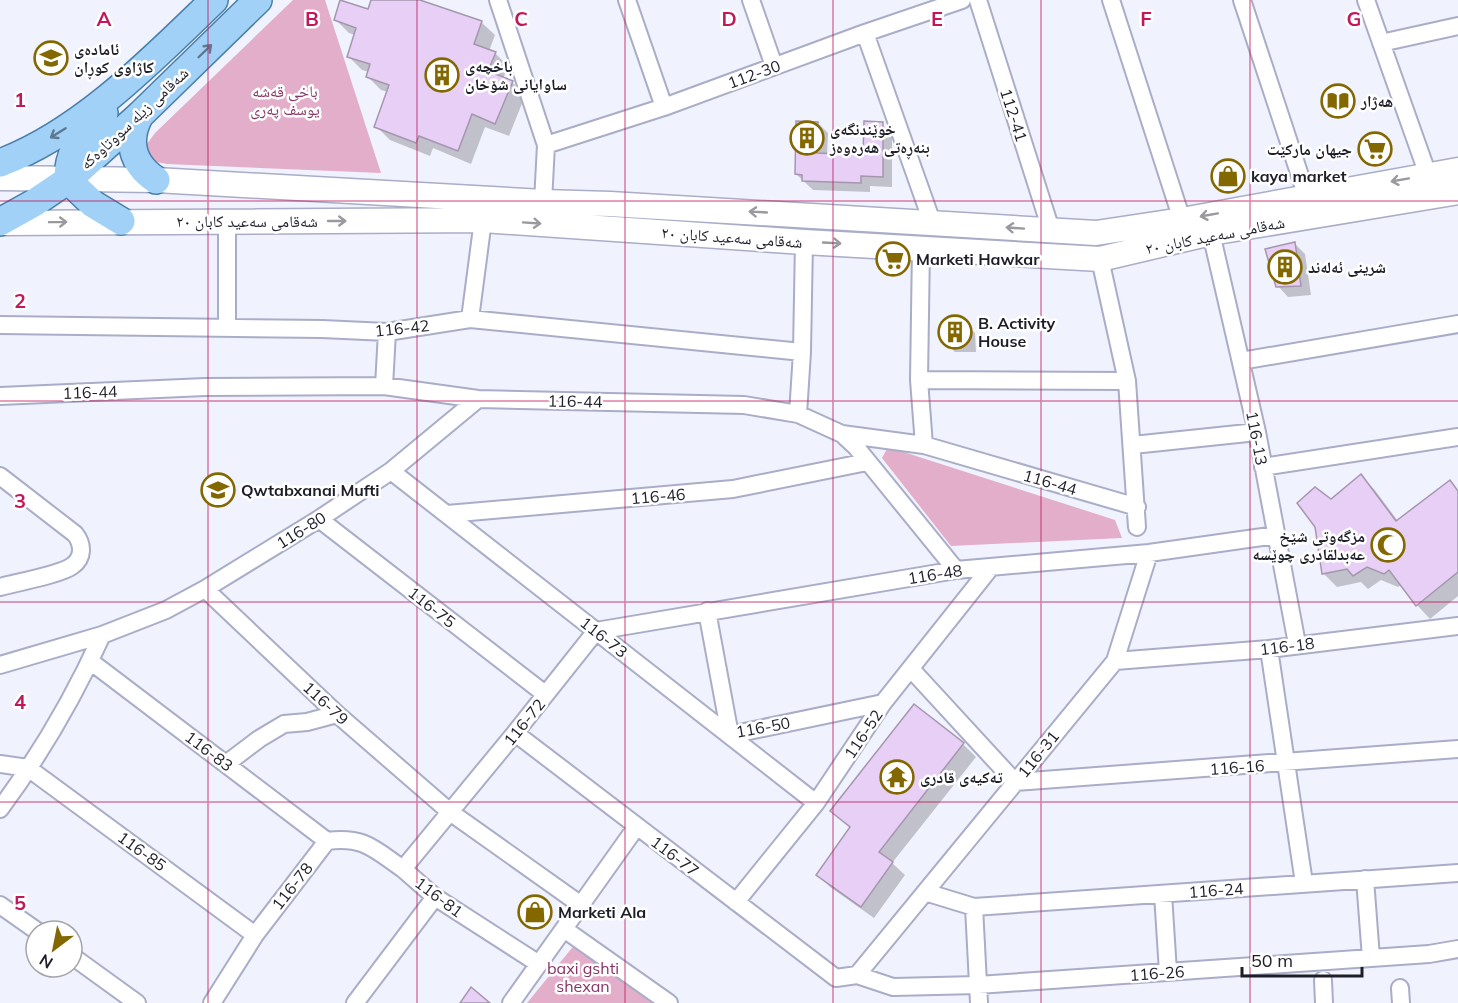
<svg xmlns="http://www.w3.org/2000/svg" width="1458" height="1003" font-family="Mulish,'Noto Naskh Arabic',sans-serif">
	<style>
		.green { fill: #e3aec9 }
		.shadow { fill: #0003 }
		.building { fill: #e7cff6; stroke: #a596ae; stroke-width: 1.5 }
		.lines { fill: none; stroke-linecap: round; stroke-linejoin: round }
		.street-casing { stroke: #a9adc7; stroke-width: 20 }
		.secondary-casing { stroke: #a9adc7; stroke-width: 27 }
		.primary-casing { stroke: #4a7faa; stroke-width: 30 }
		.street { stroke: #fff; stroke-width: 16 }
		.secondary { stroke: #fff; stroke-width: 24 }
		.primary { stroke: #a1d1f6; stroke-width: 27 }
		.oneway { stroke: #5f788f }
		.oneway2 { stroke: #999a9e }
		.grid { fill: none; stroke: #c2185b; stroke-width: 1.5; stroke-opacity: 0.55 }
		.labels { text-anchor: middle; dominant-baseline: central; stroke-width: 5; stroke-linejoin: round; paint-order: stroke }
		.poi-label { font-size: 16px; font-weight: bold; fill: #1d1e28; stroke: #fff; text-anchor: start }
		.street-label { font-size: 16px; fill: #1d1e28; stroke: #fff }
		.park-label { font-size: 16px; fill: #873365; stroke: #fff }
		.grid-label { font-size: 20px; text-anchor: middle; font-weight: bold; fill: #c2185b; stroke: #fff; stroke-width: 5; stroke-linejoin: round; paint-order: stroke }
	</style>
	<rect width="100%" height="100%" fill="#f0f2fd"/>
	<path class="green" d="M293 0H325L381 173 167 164 151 161 144 148 155 133Z
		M888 447 1115 520 1122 538 951 546 882 458Z
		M576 943 665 1003H527Z"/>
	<path class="shadow" d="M373 0H418L481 22 495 35 489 51 495 53 508 66 503 79 512 82 525 96 509 136 485 127 471 164 433 148 430 156 390 140 376 126 388 92 381 90 368 77 369 72 362 70 348 56 355 35 349 33 335 19 369 11Z
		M818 123 828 133 827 155 865 157 882 124 892 134V187L870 186V192L813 190 796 174Z
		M1295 244 1305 254 1311 295 1288 297 1278 286Z
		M965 323 975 333 976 352H955L945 342Z
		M1361 476 1374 489 1398 521 1449 482 1458 491V596L1430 619 1417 605 1402 584 1398 587 1381 580 1368 589 1361 582 1337 587 1323 573 1331 501Z
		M914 706 963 744 976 757 892 863 905 875 874 918 830 887 818 875 851 828 832 811Z"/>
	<path class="building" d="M340 0 368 9 371 0H420L482 21 474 44 496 52 488 71 513 81 495 124 472 114 458 151 419 136 416 143 374 127 389 85 366 77 370 64 347 57 356 28 334 20Z
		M796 121 818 122 817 153 863 155 864 121 883 122V177L861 176V183L802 181V175L795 174Z
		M1295 242 1301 286 1276 287 1265 249Z
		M943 322H966V342L943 343Z
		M1361 474 1396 521 1450 480 1458 491V572L1416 606 1389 570 1384 574 1367 567 1353 576 1347 569 1322 574 1315 527 1297 503 1315 487 1331 499Z
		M914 704 964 743 879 852 893 862 861 907 816 875 850 827 830 811Z
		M471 987 490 1003H460Z"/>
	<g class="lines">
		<defs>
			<path id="street" d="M498 0 546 145 543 202
				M627 0 664 107
				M751 0 774 66
				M978 0 1051 230
				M1111 0 1182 220
				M1242 0 1307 197
				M1366 0 1428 175
				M865 33 932 222
				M1381 43 1458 26
				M546 145 664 107 865 33 962 0
				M227 220V328
				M1211 233 1257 432 1297 644
				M921 248 919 380 924 445
				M1100 259 1127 381 1137 527
				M470 319 483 220
				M0 325 322 329 387 332 470 319 802 352
				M1241 361 1458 324
				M919 380 1127 381
				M384 386 387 332
				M0 396 205 387 384 386 478 399 744 405 798 414 842 434 924 445 1137 507
				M798 414 802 352 804 242
				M842 434 856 447 956 570
				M1133 445 1257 432
				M1263 467 1458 437
				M391 471 816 803
				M0 476 75 534C83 544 84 558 72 566 62 574 15 583 0 587
				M447 514 733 489 867 462
				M319 519 545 694
				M205 589 337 714 450 812 581 905
				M707 611 730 735 883 703
				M1269 649 1304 883
				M90 661 327 841
				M1115 661 1269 649 1458 626
				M0 665 102 635 166 610 205 589 319 519 391 471 478 399
				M911 669 1015 782 1458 749
				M515 733 836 978 857 975 1115 661 1149 553
				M0 764 28 768 255 935
				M226 764 259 739 284 724 307 722 337 714
				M0 809C40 755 75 695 102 635
				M1365 879 1371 958
				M925 892 974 907 979 1003
				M1163 894 1168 972
				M736 902 816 803 883 703 991 567
				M0 905 37 931
				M974 907 1458 873
				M564 929 669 1003
				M72 956 137 1003
				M539 964 435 897 403 869 515 733 596 631 956 570 1149 553 1276 535
				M857 975 893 987 978 985 1429 954 1458 949
				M1323 980 1324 1003
				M1400 988 1401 1003
				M212 1003 255 935 327 841C364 836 374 849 403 869
				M355 1003 435 897
				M511 1003 637 826"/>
			<path id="secondary" d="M0 178 156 180 543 202 610 204 1096 233 1182 220 1458 170
				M0 223 483 220 804 242 1100 259 1211 233 1458 192"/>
			<path id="primary" d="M104 113C84 136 68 147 68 180L93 204 121 221
				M140 115C126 140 132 164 156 180
				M0 163C81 133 153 59 214 0
				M0 222 34 203 68 180 140 115 258 0"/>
		</defs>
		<use href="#street" class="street-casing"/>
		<use href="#secondary" class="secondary-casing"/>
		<use href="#primary" class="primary-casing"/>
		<use href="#street" class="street"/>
		<use href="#secondary" class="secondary"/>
		<use href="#primary" class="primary"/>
	</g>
	<defs><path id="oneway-shaft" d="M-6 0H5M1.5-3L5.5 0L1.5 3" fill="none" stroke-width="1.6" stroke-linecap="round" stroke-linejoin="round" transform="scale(1.5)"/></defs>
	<g class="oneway">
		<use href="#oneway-shaft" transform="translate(205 51) rotate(-44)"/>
		<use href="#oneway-shaft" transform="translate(58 133) rotate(148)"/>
	</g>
	<g class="oneway2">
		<use href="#oneway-shaft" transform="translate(1400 180) rotate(170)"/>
		<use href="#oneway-shaft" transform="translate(758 212) rotate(-177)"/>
		<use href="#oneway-shaft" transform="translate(1209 215) rotate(170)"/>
		<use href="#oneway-shaft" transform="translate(337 221)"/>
		<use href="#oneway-shaft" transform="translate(58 222) rotate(-1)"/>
		<use href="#oneway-shaft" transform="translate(532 223) rotate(4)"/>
		<use href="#oneway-shaft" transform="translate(1015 228) rotate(-176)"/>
		<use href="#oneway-shaft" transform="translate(832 243) rotate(3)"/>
	</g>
	<path class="grid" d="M208 0V1003M417 0V1003M625 0V1003M833 0V1003M1041 0V1003M1250 0V1003M0 201H1458M0 401H1458M0 602H1458M0 802H1458"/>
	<defs>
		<symbol id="school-ring" viewBox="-11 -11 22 22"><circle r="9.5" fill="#fff" stroke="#836800" stroke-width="1.5"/><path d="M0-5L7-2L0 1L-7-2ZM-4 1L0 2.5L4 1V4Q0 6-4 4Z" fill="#836800"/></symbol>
		<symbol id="building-ring" viewBox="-11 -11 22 22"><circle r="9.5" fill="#fff" stroke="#836800" stroke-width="1.5"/><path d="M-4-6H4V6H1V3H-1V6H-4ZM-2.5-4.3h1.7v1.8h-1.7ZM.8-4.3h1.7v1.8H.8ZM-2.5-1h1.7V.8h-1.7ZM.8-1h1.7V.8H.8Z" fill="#836800"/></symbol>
		<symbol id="library-ring" viewBox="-11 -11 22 22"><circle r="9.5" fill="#fff" stroke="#836800" stroke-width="1.5"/><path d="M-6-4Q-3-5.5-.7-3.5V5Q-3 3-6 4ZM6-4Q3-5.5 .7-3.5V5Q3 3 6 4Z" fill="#836800"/></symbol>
		<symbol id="supermarket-ring" viewBox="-11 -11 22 22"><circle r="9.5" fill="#fff" stroke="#836800" stroke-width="1.5"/><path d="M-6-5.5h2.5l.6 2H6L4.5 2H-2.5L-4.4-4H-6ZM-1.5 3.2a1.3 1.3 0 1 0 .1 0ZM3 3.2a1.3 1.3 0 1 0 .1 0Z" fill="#836800"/></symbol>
		<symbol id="shop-ring" viewBox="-11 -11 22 22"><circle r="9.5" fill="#fff" stroke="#836800" stroke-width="1.5"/><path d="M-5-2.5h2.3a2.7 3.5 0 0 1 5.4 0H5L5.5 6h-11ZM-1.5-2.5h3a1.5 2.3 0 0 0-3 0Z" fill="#836800"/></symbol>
		<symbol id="mosque-ring" viewBox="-11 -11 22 22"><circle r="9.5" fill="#fff" stroke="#836800" stroke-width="1.5"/><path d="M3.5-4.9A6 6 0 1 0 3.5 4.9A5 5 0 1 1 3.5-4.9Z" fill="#836800"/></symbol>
		<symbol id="temple-ring" viewBox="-11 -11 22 22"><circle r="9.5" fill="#fff" stroke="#836800" stroke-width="1.5"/><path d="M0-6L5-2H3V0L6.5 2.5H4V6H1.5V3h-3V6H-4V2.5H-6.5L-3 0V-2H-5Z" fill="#836800"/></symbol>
	</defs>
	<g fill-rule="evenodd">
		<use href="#school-ring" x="32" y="39" width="38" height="38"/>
		<use href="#building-ring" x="423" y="56" width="38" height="38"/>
		<use href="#library-ring" x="1319" y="82" width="38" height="38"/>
		<use href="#building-ring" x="788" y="119" width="38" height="38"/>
		<use href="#supermarket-ring" x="1356" y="130" width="38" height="38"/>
		<use href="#shop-ring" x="1209" y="157" width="38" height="38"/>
		<use href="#supermarket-ring" x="874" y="240" width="38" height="38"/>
		<use href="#building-ring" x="1266" y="248" width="38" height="38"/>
		<use href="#building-ring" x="936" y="313" width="38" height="38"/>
		<use href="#school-ring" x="199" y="471" width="38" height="38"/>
		<use href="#mosque-ring" x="1369" y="526" width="38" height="38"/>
		<use href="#temple-ring" x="878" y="758" width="38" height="38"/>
		<use href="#shop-ring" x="516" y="893" width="38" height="38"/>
	</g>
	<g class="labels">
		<g class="poi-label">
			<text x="74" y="49">ئامادەی<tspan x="74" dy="18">کاژاوی کوڕان</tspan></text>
			<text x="465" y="66">باخچەی<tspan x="465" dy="18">ساوایانی شۆخان</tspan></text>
			<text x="1361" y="101">هەژار</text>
			<text x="830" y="129">خوێندنگەی<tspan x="830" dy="18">بنەڕەتی هەرەوەز</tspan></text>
			<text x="1352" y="149" text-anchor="end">جیهان مارکێت</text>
			<text x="1251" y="176">kaya market</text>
			<text x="916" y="259">Marketi Hawkar</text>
			<text x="1308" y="267">شرینی ئەلەند</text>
			<text x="978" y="323">B. Activity<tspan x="978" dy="18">House</tspan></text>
			<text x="241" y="490">Qwtabxanai Mufti</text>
			<text x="1365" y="536" text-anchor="end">مزگەوتی شێخ<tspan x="1365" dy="18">عەبدلقادری چوێسە</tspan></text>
			<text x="920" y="777">تەکیەی قادری</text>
			<text x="558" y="912">Marketi Ala</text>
		</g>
		<g class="street-label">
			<text transform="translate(754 74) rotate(-20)">112-30</text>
			<text transform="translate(1014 115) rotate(72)">112-41</text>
			<text transform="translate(134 118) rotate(-43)">شەقامی زیلە سووتاوەکە</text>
			<text x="247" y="221">شەقامی سەعید کابان ٢٠</text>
			<text transform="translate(1215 235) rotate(-11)">شەقامی سەعید کابان ٢٠</text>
			<text transform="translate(732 237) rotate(4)">شەقامی سەعید کابان ٢٠</text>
			<text transform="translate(402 328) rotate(-6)">116-42</text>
			<text transform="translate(90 392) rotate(-2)">116-44</text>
			<text transform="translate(575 401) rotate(1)">116-44</text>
			<text transform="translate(1257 438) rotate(79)">116-13</text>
			<text transform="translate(1050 482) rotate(16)">116-44</text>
			<text transform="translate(658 496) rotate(-5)">116-46</text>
			<text transform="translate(301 530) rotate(-32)">116-80</text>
			<text transform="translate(935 574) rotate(-9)">116-48</text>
			<text transform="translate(432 607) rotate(38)">116-75</text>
			<text transform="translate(604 637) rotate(38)">116-73</text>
			<text transform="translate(1287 646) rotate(-7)">116-18</text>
			<text transform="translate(326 703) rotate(43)">116-79</text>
			<text transform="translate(524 722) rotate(-51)">116-72</text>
			<text transform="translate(763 727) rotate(-10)">116-50</text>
			<text transform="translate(863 734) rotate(-56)">116-52</text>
			<text transform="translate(209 751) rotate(37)">116-83</text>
			<text transform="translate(1038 754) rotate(-51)">116-31</text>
			<text transform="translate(1237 767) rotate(-4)">116-16</text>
			<text transform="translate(142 851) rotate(36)">116-85</text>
			<text transform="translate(675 856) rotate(37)">116-77</text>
			<text transform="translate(292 886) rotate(-52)">116-78</text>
			<text transform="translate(1216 890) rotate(-4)">116-24</text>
			<text transform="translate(439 897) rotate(37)">116-81</text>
			<text transform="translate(1157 973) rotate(-4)">116-26</text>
		</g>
		<g class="park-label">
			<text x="285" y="91">باخی قەشە<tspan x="285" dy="18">یوسف پەری</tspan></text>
			<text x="583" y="968">baxi gshti<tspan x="583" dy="18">shexan</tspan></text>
		</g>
	</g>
	<g class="grid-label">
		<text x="104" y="26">A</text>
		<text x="312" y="26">B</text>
		<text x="521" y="26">C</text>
		<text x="729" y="26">D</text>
		<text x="937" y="26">E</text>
		<text x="1146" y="26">F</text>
		<text x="1354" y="26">G</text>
		<text x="20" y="107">1</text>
		<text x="20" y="308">2</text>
		<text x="20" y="508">3</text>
		<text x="20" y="709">4</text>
		<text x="20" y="910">5</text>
	</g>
	<g transform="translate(54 949) rotate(212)"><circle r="28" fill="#ffffff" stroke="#a5a5a9" stroke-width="1.5"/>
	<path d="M0-4.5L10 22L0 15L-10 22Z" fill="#836800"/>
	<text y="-9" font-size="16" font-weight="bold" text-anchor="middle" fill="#1d1e28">N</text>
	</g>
	<path d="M1242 967v9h120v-9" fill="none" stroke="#1d1e28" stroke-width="3"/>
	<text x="1251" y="967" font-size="18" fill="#1d1e28" stroke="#ffffff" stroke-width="4.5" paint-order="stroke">50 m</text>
</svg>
